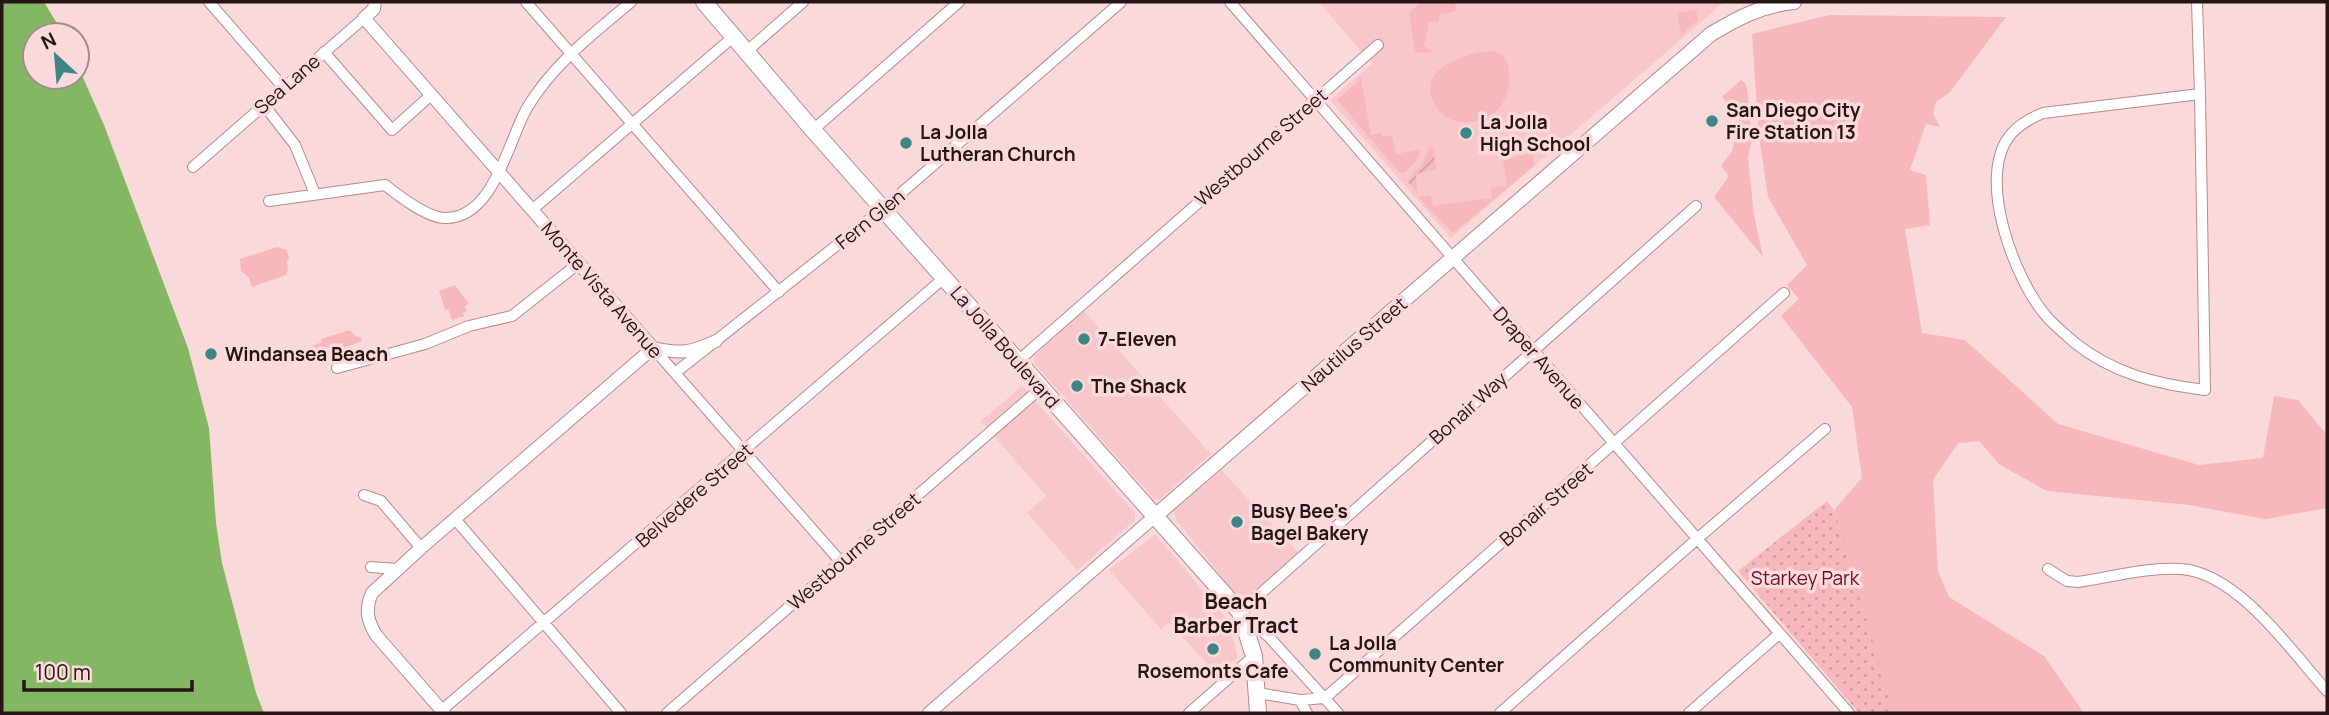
<svg xmlns="http://www.w3.org/2000/svg" width="2329" height="715" font-family="Manrope,sans-serif">
	<style>
		.built { fill: #f8c7ca }
		.grass { fill: #f7b8bc }
		.park { fill: url(#park-dots) }
		.garden { fill: url(#garden-furrows) }
		.water { fill: #83b761 }
		.lines { fill: none; stroke-linecap: round; stroke-linejoin: round }
		.minor-casing { stroke: #ba898c; stroke-width: 12 }
		.tertiary-casing { stroke: #ba898c; stroke-width: 14 }
		.secondary-casing { stroke: #ba898c; stroke-width: 16 }
		.primary-casing { stroke: #ba898c; stroke-width: 18 }
		.minor { stroke: #fff; stroke-width: 10 }
		.tertiary { stroke: #fff; stroke-width: 12 }
		.secondary { stroke: #fff; stroke-width: 14 }
		.primary { stroke: #fff; stroke-width: 16 }
		.poi-dot { fill: #3e8685; stroke: #fad9db; stroke-width: 2.5 }
		.labels { text-anchor: middle; dominant-baseline: central; stroke-width: 7; stroke-linejoin: round; paint-order: stroke }
		.street-label { font-size: 19px; fill: #271516; stroke: #fad9db }
		.poi-label { font-size: 19px; font-weight: bold; fill: #271516; stroke: #fad9db; text-anchor: start }
		.park-label { font-size: 19px; fill: #6c0d25; stroke: #fad9db }
		.neighbourhood-label { font-size: 21px; font-weight: bold; fill: #271516; stroke: #fad9db }
	</style>
	<defs>
		<pattern id="park-dots" width="8" height="8" patternUnits="userSpaceOnUse" patternTransform="scale(1.75)"><rect width="8" height="8" fill="#f7b8bc"/><path d="M2 2h.1M6 6h.1" fill="none" stroke="#d49da1" stroke-width="1.8" stroke-linecap="round"/></pattern>
		<pattern id="garden-furrows" width="10" height="10" patternUnits="userSpaceOnUse" patternTransform="scale(1.75)"><rect width="10" height="10" fill="#f7b8bc"/><path d="M-1 1l2-2M0 10L10 0M9 11l2-2" fill="none" stroke="#d49da1"/></pattern>
	</defs>
	<rect width="100%" height="100%" fill="#fad9db"/>
	<path class="built" d="M1319 2H1724L1451 238 1330 100 1372 64Z
		M1084 311 1211 454 1160 499H1154L1034 363V356Z
		M1022 386 1135 513V520L1077 570 1027 513 1046 496 981 421Z
		M1221 470 1299 553 1243 603 1176 520 1174 510Z
		M1155 534 1228 620 1238 657 1217 674 1169 623 1161 629 1109 570Z"/>
	<path class="grass" d="M1421 2H1455L1456 11 1439 15V21L1429 22 1424 46 1434 52 1420 53 1415 51 1409 13Z
		M1696 10 1698 20 1681 35 1677 13Z
		M1829 15 2006 17 1950 92 1936 102 1933 114 1940 127 1926 124 1910 170 1926 175 1930 225 1905 229 1922 333 1965 340 2058 424 2199 465 2263 458 2274 396 2298 400 2327 435V508L2265 519 2189 505 2047 491 2000 465 1979 441 1958 443 1933 480 1938 571 1949 597 2044 656 2084 713H1894L1890 704 1834 510 1862 478 1852 407 1781 316 1799 299 1787 285 1807 265 1768 197 1759 137 1752 34Z
		M1480 52C1485 52 1491 50 1496 52 1516 59 1511 97 1498 109 1480 127 1445 128 1434 103 1418 71 1456 58 1480 52Z
		M1361 79 1371 135 1381 133 1382 137 1392 135 1396 154 1421 149 1417 160 1405 172H1399L1337 100Z
		M1741 80 1746 84 1748 95 1752 140 1748 157 1754 215 1763 257 1714 197 1729 176 1721 166 1732 151 1739 119 1722 97Z
		M1533 153 1534 166 1453 233 1418 197 1431 195 1433 206 1492 198 1491 188 1507 186 1503 160Z
		M277 247 287 250 289 259 287 262 288 270 286 275 252 287 249 278 241 271 240 259Z
		M455 285 469 304 465 306 467 311 463 313 464 316 452 320 448 309 445 310 439 291Z
		M350 330 355 336 361 337 362 341 344 348 342 343 325 348 326 354 316 358 312 346 322 342 321 339Z"/>
	<path class="park" d="M1827 501 1834 510 1894 713H1859L1738 571Z"/>
	<path class="garden" d="M1433 147 1436 169 1416 174 1417 193 1407 181 1422 164 1429 148Z"/>
	<path class="water" d="M2 2H44L64 35H35V77H77V64L104 125 188 348 209 428 216 523 222 563 256 693 264 713H2Z"/>
	<g class="lines">
		<defs>
			<path id="minor" d="M209 2 284 88
				M526 2 779 292
				M1230 2C1437 239 1642 477 1849 713
				M2197 2 2200 94 2205 390C2157 384 2114 374 2075 343 2066 335 2055 326 2047 317 2015 281 1974 175 2012 133 2021 123 2031 118 2043 113L2200 94
				M324 52 392 130 431 95
				M746 52 803 2
				M264 105 295 145 315 194
				M813 130 959 2
				M193 167 364 18
				M269 201 385 185C399 196 427 218 445 218 494 219 508 141 527 108 553 64 593 34 631 2
				M532 210 733 37
				M653 348 841 562
				M1018 361 1378 45
				M337 368 425 344 469 326 512 316 579 263
				M675 373 884 208 1121 2
				M364 495 381 501 421 548
				M455 519 621 713
				M371 567 397 569
				M2048 569 2067 581 2078 582C2111 577 2147 567 2181 569 2238 573 2291 651 2327 691
				M1258 693 1300 700 1307 713
				M1300 700 1325 698 1784 293
				M442 710 944 278
				M667 713 1041 388
				M1189 713 1254 656
				M1338 713 1269 637 1240 612 1696 206
				M1500 713 1697 539 1825 429
				M1689 713 1779 634"/>
			<path id="tertiary" d="M375 2 374 9 364 18 653 348
				M653 348C681 354 690 353 716 341
				M444 713 376 635C367 620 365 609 372 593L421 548 653 348
				M929 713 1154 517"/>
			<path id="secondary" d="M1154 517 1711 34C1738 18 1762 5 1794 2"/>
			<path id="primary" d="M704 2 813 130 1240 612 1254 656 1258 713"/>
		</defs>
		<use href="#minor" class="minor-casing"/>
		<use href="#tertiary" class="tertiary-casing"/>
		<use href="#secondary" class="secondary-casing"/>
		<use href="#primary" class="primary-casing"/>
		<use href="#minor" class="minor"/>
		<use href="#tertiary" class="tertiary"/>
		<use href="#secondary" class="secondary"/>
		<use href="#primary" class="primary"/>
	</g>
	<g class="poi-dot">
		<circle cx="1712" cy="121" r="7"/>
		<circle cx="1466" cy="133" r="7"/>
		<circle cx="906" cy="143" r="7"/>
		<circle cx="1084" cy="339" r="7"/>
		<circle cx="211" cy="354" r="7"/>
		<circle cx="1077" cy="386" r="7"/>
		<circle cx="1237" cy="522" r="7"/>
		<circle cx="1213" cy="649" r="7"/>
		<circle cx="1315" cy="654" r="7"/>
	</g>
	<g class="labels">
		<g class="street-label">
			<text transform="translate(287 84) rotate(-41)">Sea Lane</text>
			<text transform="translate(1261 147) rotate(-41)">Westbourne Street</text>
			<text transform="translate(870 219) rotate(-39)">Fern Glen</text>
			<text transform="translate(602 290) rotate(49)">Monte Vista Avenue</text>
			<text transform="translate(1354 344) rotate(-41)">Nautilus Street</text>
			<text transform="translate(1005 347) rotate(49)">La Jolla Boulevard</text>
			<text transform="translate(1539 358) rotate(49)">Draper Avenue</text>
			<text transform="translate(1468 408) rotate(-42)">Bonair Way</text>
			<text transform="translate(694 495) rotate(-41)">Belvedere Street</text>
			<text transform="translate(1546 504) rotate(-41)">Bonair Street</text>
			<text transform="translate(854 551) rotate(-41)">Westbourne Street</text>
		</g>
		<g class="poi-label">
			<text x="1726" y="110">San Diego City<tspan x="1726" dy="22">Fire Station 13</tspan></text>
			<text x="1480" y="122">La Jolla<tspan x="1480" dy="22">High School</tspan></text>
			<text x="920" y="132">La Jolla<tspan x="920" dy="22">Lutheran Church</tspan></text>
			<text x="1098" y="339">7-Eleven</text>
			<text x="225" y="354">Windansea Beach</text>
			<text x="1091" y="386">The Shack</text>
			<text x="1251" y="511">Busy Bee's<tspan x="1251" dy="22">Bagel Bakery</tspan></text>
			<text x="1329" y="643">La Jolla<tspan x="1329" dy="22">Community Center</tspan></text>
			<text x="1213" y="671" text-anchor="middle">Rosemonts Cafe</text>
		</g>
		<g class="park-label">
			<text x="1805" y="578">Starkey Park</text>
		</g>
		<g class="neighbourhood-label">
			<text x="1236" y="601">Beach<tspan x="1236" dy="24">Barber Tract</tspan></text>
		</g>
	</g>
	<rect width="2329" height="715" fill="none" stroke="#271516" stroke-width="7"/>
	<g transform="translate(56 56) rotate(334)"><circle r="33" fill="#fad9db" stroke="#a68b8c" stroke-width="2"/>
	<path d="M0-5L12 26L0 18L-12 26Z" fill="#3e8685"/>
	<text y="-10" font-size="19" font-weight="bold" text-anchor="middle" fill="#271516">N</text>
	</g>
	<path d="M24 680v10h168v-10" fill="none" stroke="#271516" stroke-width="3.5"/>
	<text x="35" y="680" font-size="21" fill="#271516" stroke="#fad9db" stroke-width="5" paint-order="stroke">100 m</text>
</svg>
